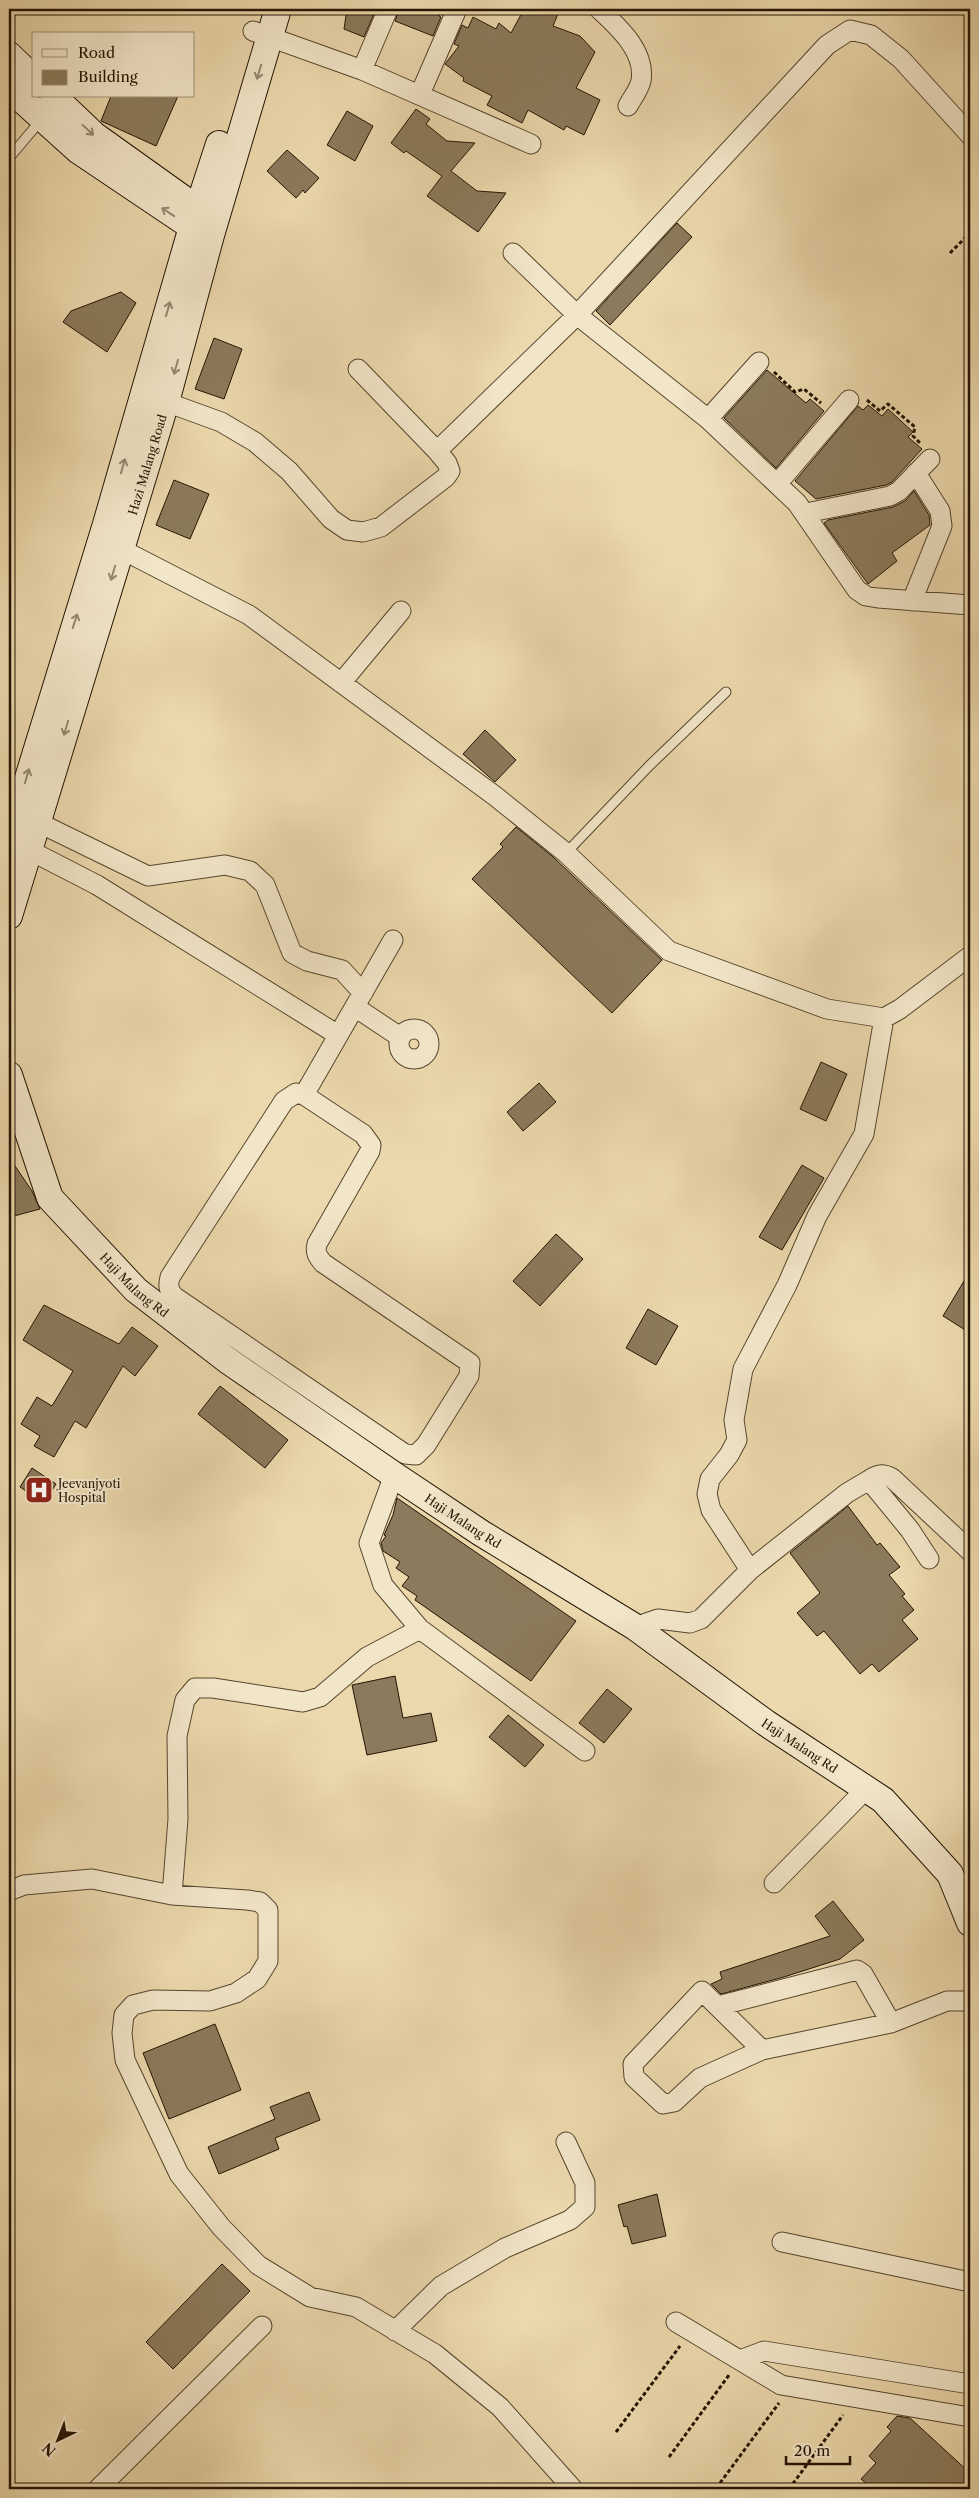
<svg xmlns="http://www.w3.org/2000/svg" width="979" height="2498" font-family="'Libre Caslon Text',serif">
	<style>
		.building { fill: #8b7a5b; stroke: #241403 }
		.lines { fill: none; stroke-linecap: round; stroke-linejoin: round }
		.lane-casing { stroke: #56452d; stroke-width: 11 }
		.street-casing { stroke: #56452d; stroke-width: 21 }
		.secondary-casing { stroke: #241403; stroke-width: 28 }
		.path { stroke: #241403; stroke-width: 3; stroke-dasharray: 4 2.5; stroke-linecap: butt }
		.lane { stroke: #f2e6c9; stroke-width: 9 }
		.street { stroke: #f2e6c9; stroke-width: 19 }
		.secondary { stroke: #f2e6c9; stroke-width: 26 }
		.oneway { stroke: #958870 }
		.labels { text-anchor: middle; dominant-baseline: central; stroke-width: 4; stroke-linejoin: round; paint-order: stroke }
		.street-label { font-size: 12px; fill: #241403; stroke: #f2e6c9 }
		.poi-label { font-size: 12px; fill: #241403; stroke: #f2e6c9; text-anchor: start }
	</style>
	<rect width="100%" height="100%" fill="#ebd8ac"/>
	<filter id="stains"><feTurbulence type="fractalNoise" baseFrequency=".004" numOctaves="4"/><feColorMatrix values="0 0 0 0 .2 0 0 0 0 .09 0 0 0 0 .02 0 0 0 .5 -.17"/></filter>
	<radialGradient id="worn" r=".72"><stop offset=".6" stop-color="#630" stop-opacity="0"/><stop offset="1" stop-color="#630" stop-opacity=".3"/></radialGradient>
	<path class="building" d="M347 9H376L364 37 344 29Z
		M399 9H442L439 16 441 17 433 36 395 21Z
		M524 9H560L553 26 580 36 595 52 576 88 600 100 584 135 566 126 564 130 528 110 522 123 487 105 492 96 463 81 464 78 445 64 459 46 454 44 462 25 468 28 473 17 496 29 499 23 511 33Z
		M111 96H178L156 146 101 121Z
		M416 109 430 119 426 124 447 141 475 143 451 171 477 191 506 193 478 232 427 196 442 176 406 151 404 153 391 143Z
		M347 111 373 126 355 161 327 145Z
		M287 150 319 178 305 193 303 190 296 198 267 171Z
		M677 223 692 237 610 325 596 311Z
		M121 292 136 303 107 352 63 322 71 311Z
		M214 338 242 349 224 399 195 389Z
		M767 370 806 403 810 399 824 411 776 468 724 418Z
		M868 405 882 416 888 409 913 432 908 437 922 449 892 482 886 485 816 499 795 481 858 406 863 410Z
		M174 480 209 494 190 539 156 525Z
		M914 491 929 515 930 525 892 553 897 561 868 584 824 523 828 520 893 507 905 501Z
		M485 730 516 760 495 782 463 754Z
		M516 827 552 856 662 960 612 1013 472 879 503 847 500 844Z
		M821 1062 847 1074 826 1121 800 1109Z
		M539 1083 556 1102 523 1131 507 1112Z
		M9 1157 32 1191 40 1209 14 1216 11 1205H9Z
		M802 1165 824 1178 782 1250 759 1237Z
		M556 1234 583 1259 540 1306 513 1281Z
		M970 1271V1333L943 1316Z
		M44 1305 119 1344 132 1327 158 1346 135 1376 123 1366 86 1428 75 1421 54 1457 34 1446 40 1436 21 1424 37 1397 52 1406 73 1371 23 1340Z
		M648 1309 678 1326 656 1365 626 1348Z
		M220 1386 288 1440 265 1468 198 1414Z
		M32 1468 56 1484 44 1503 20 1487Z
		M397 1498 576 1621 531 1681 415 1600 417 1596 402 1586 409 1577 396 1568 400 1562 383 1551 381 1543 386 1536 384 1535 393 1515Z
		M848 1506 877 1545 880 1543 900 1567 889 1575 905 1594 902 1596 914 1610 902 1620 918 1639 879 1672 872 1664 860 1674 824 1631 817 1636 797 1613 820 1593 790 1553Z
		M395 1676 403 1718 431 1713 437 1741 367 1755 352 1685Z
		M607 1689 632 1709 604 1743 579 1723Z
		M508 1715 544 1745 525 1767 489 1737Z
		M833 1901 864 1940 840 1959 784 1977 721 1994 711 1984 722 1979 720 1972 830 1936 815 1916Z
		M215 2024 241 2090 169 2119 143 2053Z
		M309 2092 320 2120 275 2138 279 2149 219 2174 208 2147 275 2119 270 2107Z
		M657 2194 666 2236 632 2244 627 2226 624 2227 618 2205Z
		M222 2264 250 2291 173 2369 146 2342Z
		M897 2416 910 2418 970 2473V2489H873L861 2479 876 2463 869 2456 891 2431 887 2427Z"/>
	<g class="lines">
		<defs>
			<path id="lane" d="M9 158 41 120
				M566 853 649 766 726 692"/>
			<path id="street" d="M599 9C618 27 646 51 641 81 639 90 632 98 628 106
				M253 31 362 70 531 144
				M362 70 388 9
				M420 94 457 9
				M513 253 577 315 708 419 797 503 857 590 866 596 878 598 970 605
				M166 402 221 422 255 442 289 471 331 519 347 530 363 532 381 527 446 477 450 471 447 463 437 451 358 369
				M708 419 759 362
				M437 451 577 315 827 45 850 30 871 35 901 59 970 135
				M777 484 849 400
				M806 513 890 496 899 491 930 459
				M111 544 249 615 495 796 566 853 669 951 827 1009 884 1018 900 1009 970 956
				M912 601 942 526 940 511 916 473
				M341 683 401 611
				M27 817 148 876 225 865 250 871 265 885 292 953 307 961 342 970 363 993
				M29 850 97 885 338 1035
				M355 1007 400 1037
				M399 1044a15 15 0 1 1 30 0a15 15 0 1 1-30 0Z
				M296 1093 304 1095 363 1134 371 1145 370 1151 317 1244C315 1252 317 1256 323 1263L470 1363 469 1376 426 1445 416 1455 405 1454 175 1297C168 1291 168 1285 170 1277L284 1101Z
				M304 1095 393 940
				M869 1480C877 1474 883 1473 892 1478L970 1551
				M750 1570 711 1510 707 1494 710 1479 729 1455 737 1440 734 1420 743 1369 787 1285 817 1216 864 1134 884 1018
				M635 1627 658 1619 690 1623 701 1619 750 1570 847 1493 869 1480 910 1530 929 1559
				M420 1629 585 1751
				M774 1883 866 1789
				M9 1891 24 1885 92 1879 172 1895 178 1819 177 1736 185 1700 195 1688H213L303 1702 320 1697 367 1657 420 1629 383 1585 369 1543 394 1475
				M172 1895 247 1900 260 1902 268 1910V1961L257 1979 236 1993 210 2001 153 2000 133 2005 124 2015 122 2033 125 2060 179 2174 221 2227 258 2265 310 2297 356 2307 435 2354 500 2407 573 2489
				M718 2006 857 1970 863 1974 891 2023
				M762 2050 702 1991 633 2064 634 2077 663 2104 674 2102 700 2078 762 2050 891 2023 947 2001H970
				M782 2242 970 2282
				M676 2322 781 2385 970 2417
				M395 2331 441 2286 505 2248 570 2220 585 2207V2183L566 2142
				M740 2360 764 2351 970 2384
				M98 2489 262 2326"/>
			<g id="secondary">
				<path d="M9 55 34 79"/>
				<path d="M9 88 79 151 192 227 208 234"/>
				<path d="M53 96 94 135 199 210 214 216"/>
				<path d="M9 840 106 524 192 227 219 144"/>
				<path id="s1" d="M9 916 166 402 211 235 278 9"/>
				<path id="s2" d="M9 1075 50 1198 136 1290 227 1360 394 1475 481 1533 635 1627 766 1723 883 1800 950 1874 970 1923"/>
			</g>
		</defs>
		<use href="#lane" class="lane-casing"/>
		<use href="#street" class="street-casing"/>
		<use href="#secondary" class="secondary-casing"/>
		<path class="path" d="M950 253 970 233
			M774 372 795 392 804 389 821 403
			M867 400 880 411 888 404 915 427 913 436 920 443
			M616 2432 680 2346
			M669 2457 729 2375
			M720 2483 779 2403
			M789 2489 843 2415"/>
		<use href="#lane" class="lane"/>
		<use href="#street" class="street"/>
		<use href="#secondary" class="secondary"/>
	</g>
	<defs><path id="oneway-shaft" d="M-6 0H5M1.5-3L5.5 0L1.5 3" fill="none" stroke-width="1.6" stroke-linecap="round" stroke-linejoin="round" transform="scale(1.25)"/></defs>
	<g class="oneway">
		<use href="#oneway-shaft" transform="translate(259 72) rotate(107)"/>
		<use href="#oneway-shaft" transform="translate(88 130) rotate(43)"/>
		<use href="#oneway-shaft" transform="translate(168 212) rotate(-146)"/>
		<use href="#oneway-shaft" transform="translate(168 309) rotate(-74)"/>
		<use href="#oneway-shaft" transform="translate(176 367) rotate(106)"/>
		<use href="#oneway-shaft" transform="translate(123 466) rotate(-74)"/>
		<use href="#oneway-shaft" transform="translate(113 573) rotate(107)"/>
		<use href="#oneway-shaft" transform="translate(75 621) rotate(-72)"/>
		<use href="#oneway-shaft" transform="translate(66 728) rotate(107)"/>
		<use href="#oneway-shaft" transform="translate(27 776) rotate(-74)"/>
	</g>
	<defs>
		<symbol id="hospital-square" viewBox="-11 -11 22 22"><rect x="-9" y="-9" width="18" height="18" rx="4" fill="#8f2418" stroke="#f2e6c9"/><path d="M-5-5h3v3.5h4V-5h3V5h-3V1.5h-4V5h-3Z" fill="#fff"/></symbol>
	</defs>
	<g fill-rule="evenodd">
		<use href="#hospital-square" x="23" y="1474" width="32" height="32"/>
	</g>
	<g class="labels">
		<g class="street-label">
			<text stroke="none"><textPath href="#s1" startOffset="472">Hazi Malang Road</textPath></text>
			<text stroke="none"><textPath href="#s2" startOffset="251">Haji Malang Rd</textPath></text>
			<text stroke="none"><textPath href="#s2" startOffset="656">Haji Malang Rd</textPath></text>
			<text stroke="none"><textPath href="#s2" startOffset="1061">Haji Malang Rd</textPath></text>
		</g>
		<g class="poi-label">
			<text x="58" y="1483">Jeevanjyoti<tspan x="58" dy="14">Hospital</tspan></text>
		</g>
	</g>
	<rect width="979" height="2498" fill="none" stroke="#ebd8ac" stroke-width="30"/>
	<rect x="10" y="10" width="959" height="2478" fill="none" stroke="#241403" stroke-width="2.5"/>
	<rect x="15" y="15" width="949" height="2468" fill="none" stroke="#241403"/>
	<rect x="32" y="32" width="162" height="65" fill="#f2e6c9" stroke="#a0927a"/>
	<rect x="42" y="49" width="25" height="8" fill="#f2e6c9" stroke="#a0927a"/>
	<text x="78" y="58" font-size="15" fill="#241403">Road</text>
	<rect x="42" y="70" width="25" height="15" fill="#8b7a5b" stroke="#a0927a"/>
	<text x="78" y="82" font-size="15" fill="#241403">Building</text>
	<g transform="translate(58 2440) rotate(223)" stroke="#f2e6c9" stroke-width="4" paint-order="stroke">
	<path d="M0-4L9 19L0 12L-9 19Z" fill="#241403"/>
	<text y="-8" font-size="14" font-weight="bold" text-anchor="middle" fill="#241403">N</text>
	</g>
	<path d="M786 2456v8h64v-8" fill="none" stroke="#241403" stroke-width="2.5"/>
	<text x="794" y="2456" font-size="15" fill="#241403" stroke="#f2e6c9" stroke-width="4" paint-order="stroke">20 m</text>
	<rect width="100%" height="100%" filter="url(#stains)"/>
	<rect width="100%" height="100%" fill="url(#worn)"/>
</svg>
